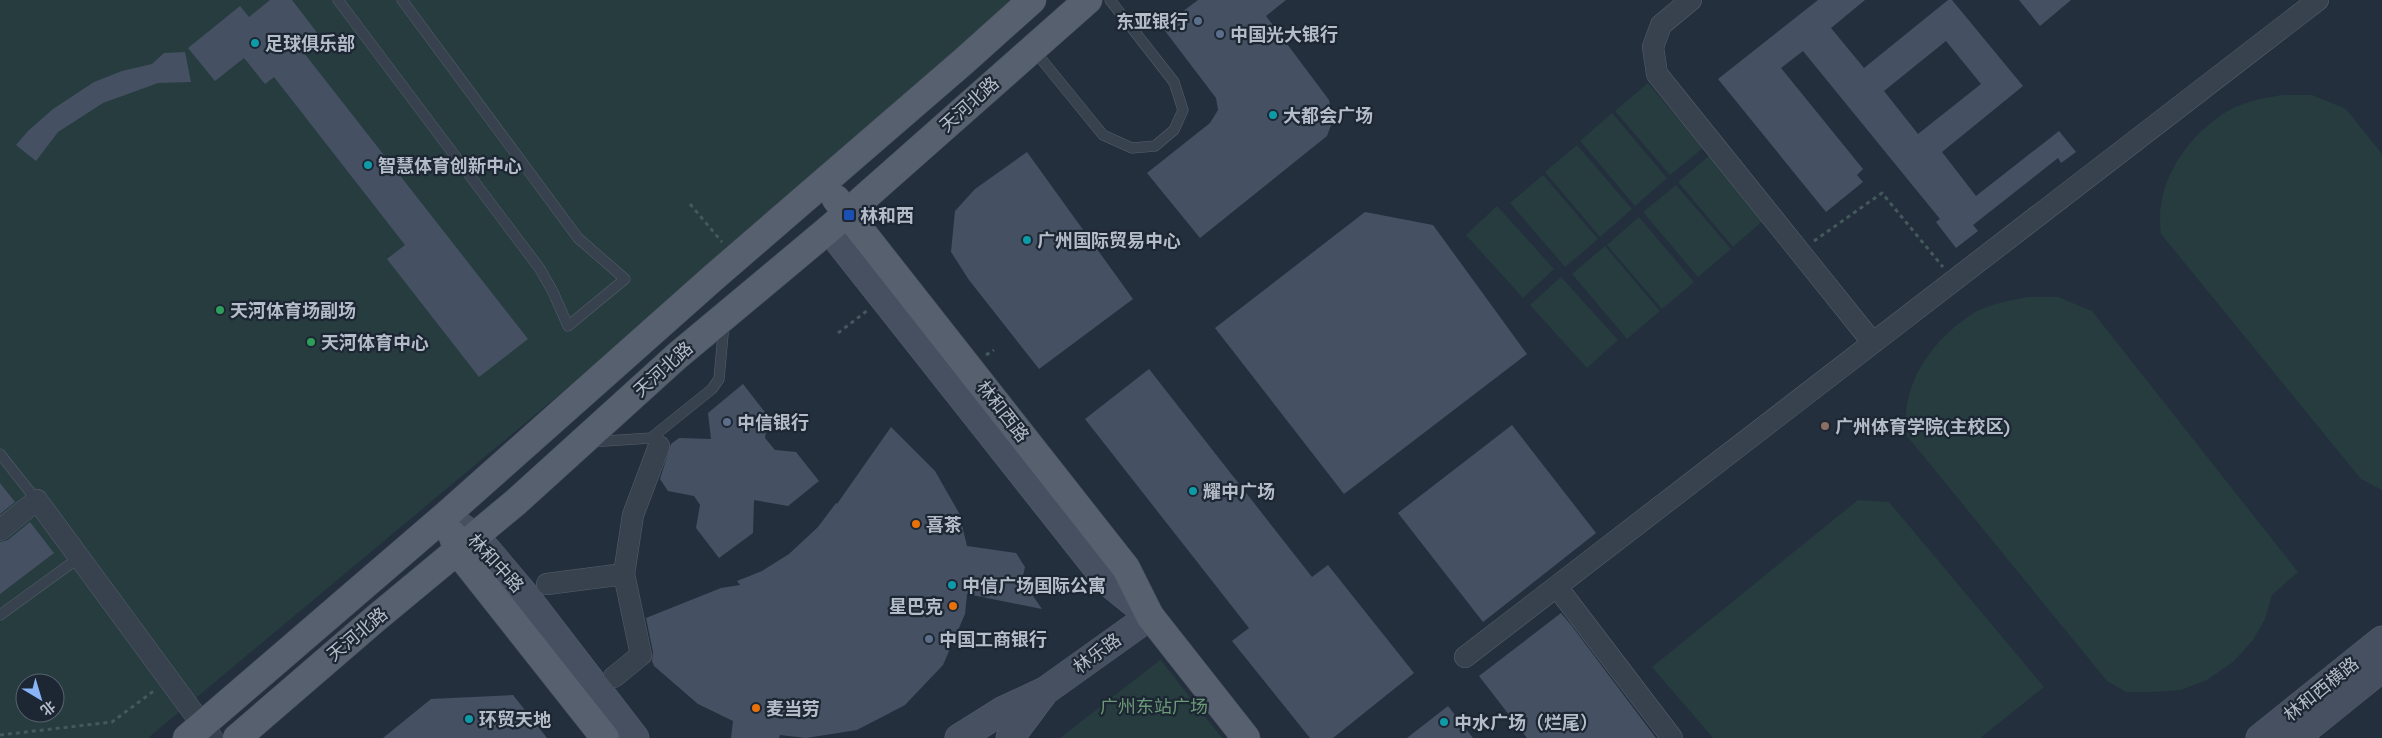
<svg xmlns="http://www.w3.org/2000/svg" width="2382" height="738" font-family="Quicksand,'Noto Sans SC',sans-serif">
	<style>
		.green { fill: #263c3f; fill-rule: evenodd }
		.building { fill: #455162; fill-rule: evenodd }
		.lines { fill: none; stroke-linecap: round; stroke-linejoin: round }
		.lane-casing { stroke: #565f6c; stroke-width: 11 }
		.street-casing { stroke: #565f6c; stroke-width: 22 }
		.secondary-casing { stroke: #565f6c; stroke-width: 29 }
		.primary-casing { stroke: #414a57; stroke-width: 29 }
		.path { stroke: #44595c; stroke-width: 3; stroke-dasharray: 4 4; stroke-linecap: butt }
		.lane { stroke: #38414e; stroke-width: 10 }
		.street { stroke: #38414e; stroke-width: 21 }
		.secondary { stroke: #465061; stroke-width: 28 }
		.primary { stroke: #56606e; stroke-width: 28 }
		.service-dot { fill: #5c6f8a; stroke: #1d2633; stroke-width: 2 }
		.culture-dot { fill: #0f9aa8; stroke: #1d2633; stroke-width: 2 }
		.transit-dot { fill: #1a4fb4; stroke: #1d2633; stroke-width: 2 }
		.leisure-dot { fill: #2e9e5b; stroke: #1d2633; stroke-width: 2 }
		.education-dot { fill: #8d6e63; stroke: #1d2633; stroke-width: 2 }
		.food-dot { fill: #e8710a; stroke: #1d2633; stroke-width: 2 }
		.labels { text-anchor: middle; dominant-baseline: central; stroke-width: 4.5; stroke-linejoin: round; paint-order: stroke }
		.poi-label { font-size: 18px; font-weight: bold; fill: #b4bcc9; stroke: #1d2633; text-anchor: start }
		.street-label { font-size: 18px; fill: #b4bcc9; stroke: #1d2633 }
		.park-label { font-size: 18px; fill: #6b9a76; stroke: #1d2633 }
	</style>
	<rect width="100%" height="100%" fill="#242f3e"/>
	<path class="green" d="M0 0H1032L148 738H0ZM25 683H55V713H25Z
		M1648 83 1703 148 1670 175 1615 111Z
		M2282 95H2312L2346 109 2382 154V490L2361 479 2161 234C2154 184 2185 138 2226 112 2242 102 2264 98 2282 95Z
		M1612 113 1667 178 1635 206 1580 141Z
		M1577 145 1632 209 1600 237 1545 172Z
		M1710 155 1765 219 1733 247 1678 182Z
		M1543 175 1598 239 1565 267 1510 203Z
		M1676 185 1731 249 1698 277 1643 212Z
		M1497 206 1554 269 1523 298 1466 235Z
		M1639 217 1694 282 1662 309 1607 245Z
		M1605 246 1660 311 1627 339 1572 274Z
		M1561 277 1618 340 1587 368 1530 305Z
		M2027 297H2058L2092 311 2298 572 2272 595 2265 619 2253 640 2233 662 2207 680 2181 690 2152 692H2126L2107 681 1907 436C1899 386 1931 341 1972 314 1988 304 2009 301 2027 297Z
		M1858 500 1889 502 2044 687 1980 738H1713L1652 667Z
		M1160 659 1222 738H1060L1160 660Z"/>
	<path class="building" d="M270 0H292L322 39 304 53 528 339 479 377 387 259 405 245 274 77 265 84 244 58 215 81 188 48 240 6 249 17Z
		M1198 0H1286L1266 16 1329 100 1333 120 1327 136 1200 238 1147 173 1210 123 1218 110 1216 98 1162 27Z
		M1818 0H1865L1831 28 1864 68 1948 0H1952L2023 86 1942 152 1976 196 2059 131 2076 152 2061 163 2058 158 1973 225 1978 231 1956 248 1936 222 1940 219 1803 51 1781 68 1863 169 1857 175 1863 182 1826 212 1718 79ZM1946 41 1981 84 1918 134 1884 91Z
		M2019 0H2071L2040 26Z
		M185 52 191 82 158 83 103 103 58 132 36 161 16 145 28 131 53 109 94 82 122 71 152 64 164 53Z
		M1027 152 1133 299 1039 369 969 280 951 252 955 211 975 189Z
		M1365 212 1433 225 1527 354 1344 494 1215 328Z
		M1149 369 1312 577 1328 565 1414 673 1333 738H1310L1232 641 1249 628 1085 419Z
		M743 384 768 416 765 438 775 450 796 452 819 481 788 506 754 500 753 533 719 558 696 528 700 505 694 496 668 491 660 479 671 444 679 438 711 439 708 413Z
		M1512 425 1596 533 1483 622 1398 513Z
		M891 427 935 471 959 513 967 546 1016 553 1025 567 1022 580 1042 609 967 594 965 614 943 665 905 705 857 730 806 738 780 735 779 738H731L733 721 698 704 654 666 652 661 653 652 646 618 721 588 740 585 737 581 762 571 789 554 818 527 836 503 837 504Z
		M0 483 15 502 0 514Z
		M30 522 54 553 0 594V542L8 540Z
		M1561 613 1571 625 1656 738H1527L1479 676Z
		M513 695 547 738H383L431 699Z
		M1448 706 1473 738H1407Z"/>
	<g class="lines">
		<defs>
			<path id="lane" d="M338 0 540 269 553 292 568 326 625 279 578 238 402 0
				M1033 49 1103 135 1132 148 1155 146 1174 130 1183 110 1174 82 1110 0
				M590 442 651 438 712 389 719 379 724 324
				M0 454 38 502
				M0 615 80 557"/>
			<path id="street" d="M1691 0 1661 25 1653 47 1657 74 1873 343
				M0 530 37 500 212 738
				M547 584 624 574 633 515 659 446
				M1557 587 1672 738
				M1465 657 2318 0
				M614 677 641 655 624 574"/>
			<path id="secondary" d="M829 229 1108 582 1150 616 1045 691 1002 711 959 738
				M455 523 476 537 525 595 635 738
				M1010 738 1045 691
				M2260 738 2382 640
				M2295 738 2382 668"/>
			<path id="primary" d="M836 199 1126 568 1150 616 1246 738
				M452 534 458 552 605 738
				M187 738 445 516 714 277 964 61 1032 0
				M237 738 375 619 516 502 677 356 829 229 1088 0"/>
		</defs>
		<use href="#lane" class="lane-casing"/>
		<use href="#street" class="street-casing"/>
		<use href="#secondary" class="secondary-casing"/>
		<use href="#primary" class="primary-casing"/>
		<path class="path" d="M690 204 722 242
			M1814 241 1882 193 1943 267
			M838 333 868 310
			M986 355 994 350
			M0 735 112 722 155 690"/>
		<use href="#lane" class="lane"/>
		<use href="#street" class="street"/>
		<use href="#secondary" class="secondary"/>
		<use href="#primary" class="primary"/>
	</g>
	<g class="service-dot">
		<circle cx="1198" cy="21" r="5"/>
		<circle cx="1220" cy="34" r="5"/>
		<circle cx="727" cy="422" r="5"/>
		<circle cx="929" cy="639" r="5"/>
	</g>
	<g class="culture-dot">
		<circle cx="255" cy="43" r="5"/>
		<circle cx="1273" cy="115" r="5"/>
		<circle cx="368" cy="165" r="5"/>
		<circle cx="1027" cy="240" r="5"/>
		<circle cx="1193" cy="491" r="5"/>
		<circle cx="952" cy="585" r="5"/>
		<circle cx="469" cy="719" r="5"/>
		<circle cx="1444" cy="722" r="5"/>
	</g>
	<rect class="transit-dot" x="843" y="209" width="12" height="12" rx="2.5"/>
	<g class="leisure-dot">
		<circle cx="220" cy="310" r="5"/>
		<circle cx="311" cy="342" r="5"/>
	</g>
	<circle class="education-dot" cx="1825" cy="426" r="5"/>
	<g class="food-dot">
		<circle cx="916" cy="524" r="5"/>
		<circle cx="953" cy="606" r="5"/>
		<circle cx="756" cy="708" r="5"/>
	</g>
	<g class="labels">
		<g class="poi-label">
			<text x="1188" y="21" text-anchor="end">东亚银行</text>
			<text x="1230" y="34">中国光大银行</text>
			<text x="265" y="43">足球俱乐部</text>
			<text x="1283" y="115">大都会广场</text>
			<text x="378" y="165">智慧体育创新中心</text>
			<text x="860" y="215">林和西</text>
			<text x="1037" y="240">广州国际贸易中心</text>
			<text x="230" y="310">天河体育场副场</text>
			<text x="321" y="342">天河体育中心</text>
			<text x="737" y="422">中信银行</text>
			<text x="1835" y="426">广州体育学院(主校区)</text>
			<text x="1203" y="491">耀中广场</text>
			<text x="926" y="524">喜茶</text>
			<text x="962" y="585">中信广场国际公寓</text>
			<text x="943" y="606" text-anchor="end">星巴克</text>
			<text x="939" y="639">中国工商银行</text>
			<text x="766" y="708">麦当劳</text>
			<text x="479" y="719">环贸天地</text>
			<text x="1454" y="722">中水广场（烂尾）</text>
		</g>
		<g class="street-label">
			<text transform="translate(969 104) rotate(-42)">天河北路</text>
			<text transform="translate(663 369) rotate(-42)">天河北路</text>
			<text transform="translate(1003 411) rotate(52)">林和西路</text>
			<text transform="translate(496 563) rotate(47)">林和中路</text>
			<text transform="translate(357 634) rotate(-40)">天河北路</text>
			<text transform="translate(1097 653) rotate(-36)">林乐路</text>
			<text transform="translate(2321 689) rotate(-39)">林和西横路</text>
		</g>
		<g class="park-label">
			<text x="1154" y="706">广州东站广场</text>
		</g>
	</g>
	<g transform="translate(40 698) rotate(142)"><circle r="24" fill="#1d2633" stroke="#59626f"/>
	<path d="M0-4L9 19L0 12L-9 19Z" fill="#8ab4f8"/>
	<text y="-8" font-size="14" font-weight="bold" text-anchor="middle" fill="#b4bcc9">北</text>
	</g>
</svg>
